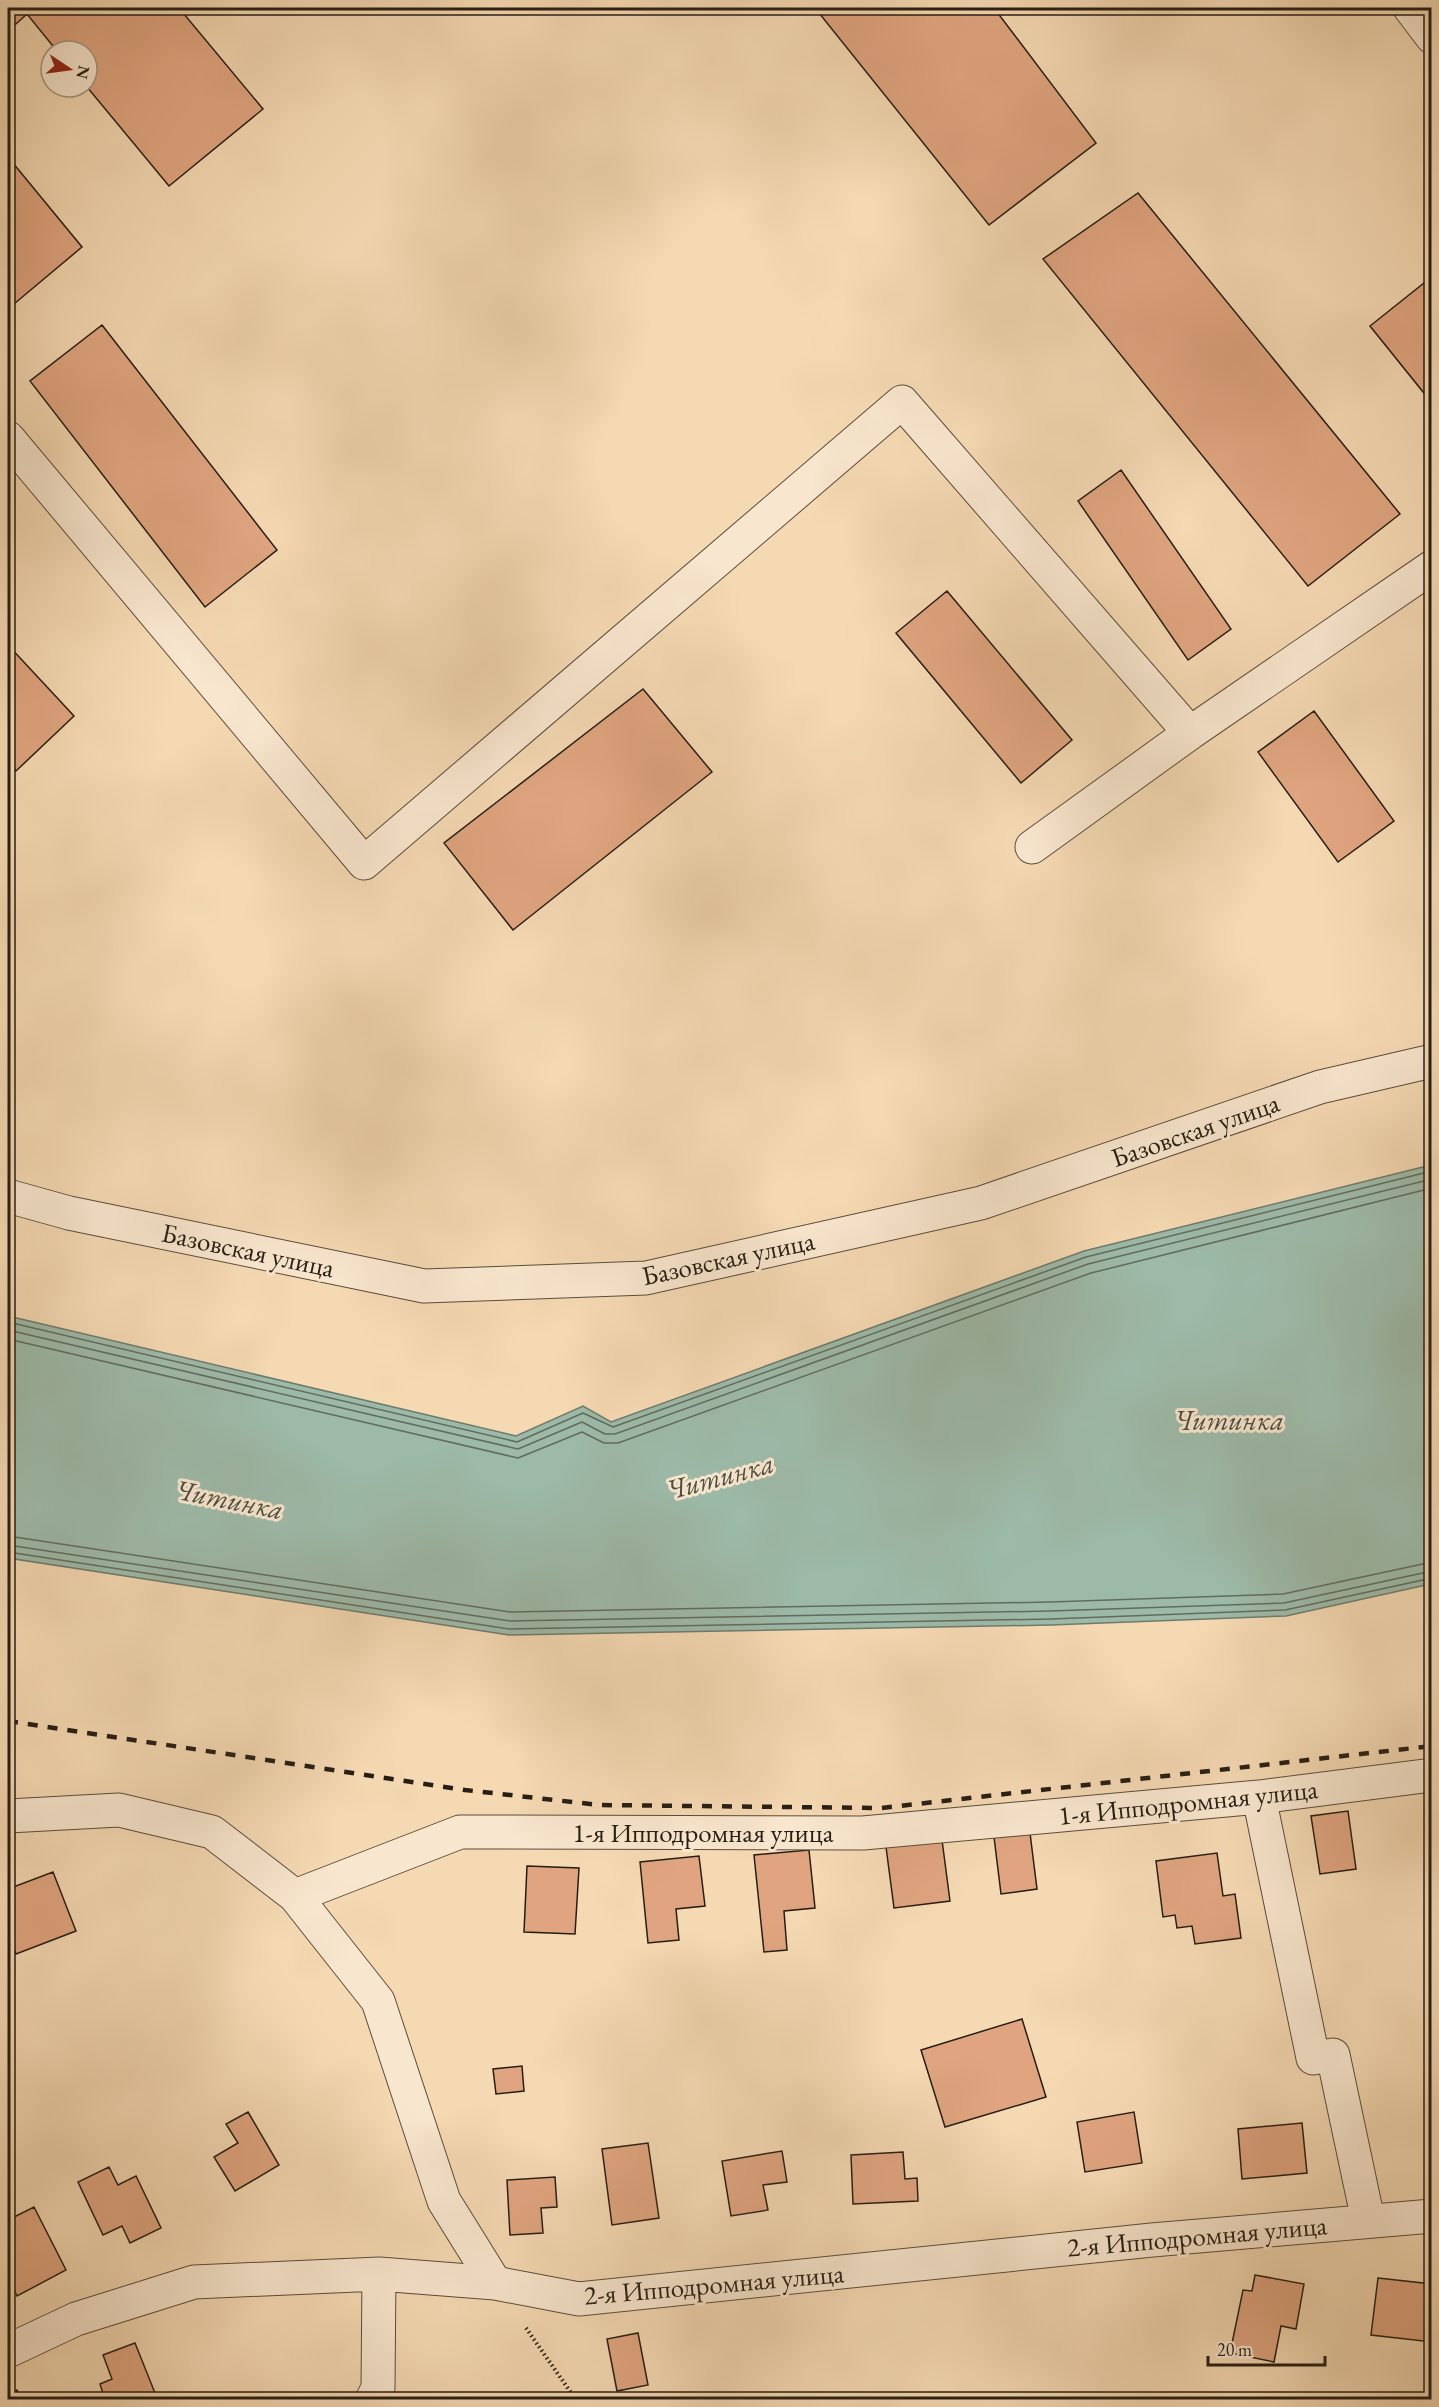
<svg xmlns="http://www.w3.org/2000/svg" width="1439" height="2407" font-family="'EB Garamond',serif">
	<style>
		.water { fill: #9dbaa9; stroke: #6d7c6d; stroke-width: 1.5 }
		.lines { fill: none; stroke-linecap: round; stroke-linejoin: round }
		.shore { stroke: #626c5e; stroke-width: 1.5 }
		.building { fill: #e0a580; stroke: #261e14; stroke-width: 1.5 }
		.minor-casing { stroke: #5a4d3c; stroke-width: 35 }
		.path { stroke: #261e14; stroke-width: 4; stroke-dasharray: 1.5 3; stroke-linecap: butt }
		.minor { stroke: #f8e6ce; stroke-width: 33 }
		.rail { stroke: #261e14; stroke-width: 4.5; stroke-dasharray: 10 10; stroke-linecap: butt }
		.labels { text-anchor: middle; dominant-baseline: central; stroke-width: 6; stroke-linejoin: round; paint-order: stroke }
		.street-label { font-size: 27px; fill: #261e14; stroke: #f8e6ce }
		.water-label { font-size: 28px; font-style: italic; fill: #4a4d41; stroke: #f8e6ce }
	</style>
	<rect width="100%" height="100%" fill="#f5d9b3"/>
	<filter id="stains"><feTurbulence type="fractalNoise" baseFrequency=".00333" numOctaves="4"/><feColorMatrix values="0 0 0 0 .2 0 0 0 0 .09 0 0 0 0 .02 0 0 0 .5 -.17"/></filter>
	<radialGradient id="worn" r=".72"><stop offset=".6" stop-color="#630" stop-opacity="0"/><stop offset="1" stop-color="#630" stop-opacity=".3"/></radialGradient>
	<path class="water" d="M1431 1165V1584L1286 1616 1051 1625 509 1635 8 1558V1316L516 1436 583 1406 611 1422 1084 1251Z"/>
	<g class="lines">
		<path class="shore" d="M8 1322 517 1442 583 1413 613 1427 1086 1257 1432 1171
			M8 1330 518 1449 582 1422 605 1434H615L1088 1264 1432 1179
			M8 1339 518 1458 582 1432 604 1443H618L1091 1273 1432 1188
			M8 1536 510 1612 1050 1602 1283 1594 1432 1562
			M8 1545 510 1621 1050 1611 1284 1603 1432 1571
			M8 1552 509 1629 1051 1619 1285 1610 1432 1578"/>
	</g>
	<path class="building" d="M8 8H179L263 109 169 186 87 87V51H57L27 14 8 31Z
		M815 8H994L1096 143 989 225Z
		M8 157 82 247 8 309Z
		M1138 193 1400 514 1308 586 1043 259Z
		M1424 283 1432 292V403L1370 326Z
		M102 325 277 550 205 607 30 381Z
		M1121 470 1231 629 1188 660 1078 501Z
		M947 591 1072 740 1021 783 896 633Z
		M8 645 74 716 16 771 8 761Z
		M643 689 712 772 513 930 444 843Z
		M1314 711 1394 821 1338 862 1258 752Z
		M1348 1811 1356 1869 1320 1874 1311 1816Z
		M1030 1833 1037 1889 1001 1894 994 1837Z
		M942 1840 950 1901 894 1908 886 1847Z
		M809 1850 815 1908 784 1911 787 1950 764 1952 754 1855Z
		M1217 1853 1223 1896 1235 1894 1241 1938 1195 1944 1192 1926 1177 1928 1175 1915 1163 1917 1156 1861Z
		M699 1856 705 1906 676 1909 679 1940 648 1943 640 1862Z
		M527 1866 579 1868 575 1934 524 1932Z
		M53 1872 76 1931 16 1954 8 1931V1889Z
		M1022 2019 1046 2097 945 2127 921 2050Z
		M522 2066 524 2091 496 2094 493 2069Z
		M248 2112 279 2165 235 2191 214 2157 238 2143 226 2124Z
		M1134 2112 1142 2163 1085 2172 1077 2122Z
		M1302 2123 1307 2173 1242 2179 1238 2129Z
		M648 2143 659 2218 612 2225 602 2149Z
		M782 2151 787 2182 763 2185 768 2210 731 2216 722 2161Z
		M903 2152 905 2179 917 2178 918 2201 853 2204 851 2155Z
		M109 2167 118 2185 136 2176 161 2228 130 2243 122 2226 103 2235 78 2182Z
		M555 2177 557 2207 541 2208 543 2233 510 2235 507 2180Z
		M34 2207 66 2270 17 2296 8 2277V2220Z
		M1255 2275 1304 2284 1296 2329 1281 2326 1274 2362 1230 2353 1243 2290 1252 2291Z
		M1378 2278 1432 2284V2342L1371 2335Z
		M638 2333 648 2385 617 2391 607 2339Z
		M135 2343 155 2393 138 2400H105L100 2384 112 2379 103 2355Z
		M17 2390 22 2400H8V2394Z"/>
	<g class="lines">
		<defs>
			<path id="minor" d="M1410 8 1432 37
				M8 438 364 863 902 402 1190 733 1432 567
				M1032 847 1190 733
				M8 1196 69 1213 424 1286 646 1278 981 1203 1320 1087 1432 1061
				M1259 1797 1313 2058 1333 2055 1368 2220
				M8 1816 119 1810 212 1832 295 1896 460 1832 863 1833 1259 1797 1432 1775
				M295 1896 378 2001 444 2201 495 2283
				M8 2351 76 2319 194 2282 379 2274 495 2283 579 2299 1152 2240 1432 2216
				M372 2400 378 2388 379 2274"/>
		</defs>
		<use href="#minor" class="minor-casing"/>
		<path class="path" d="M526 2328 576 2400"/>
		<use href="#minor" class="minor"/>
		<path class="rail" d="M8 1721 465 1790 599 1805 881 1808 1432 1746"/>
	</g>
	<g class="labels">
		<g class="street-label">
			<text transform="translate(1195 1130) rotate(-19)">Базовская улица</text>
			<text transform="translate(248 1250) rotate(12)">Базовская улица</text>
			<text transform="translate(728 1258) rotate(-12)">Базовская улица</text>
			<text transform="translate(1188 1802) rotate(-6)">1-я Ипподромная улица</text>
			<text x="703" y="1832">1-я Ипподромная улица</text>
			<text transform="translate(1197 2236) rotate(-5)">2-я Ипподромная улица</text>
			<text transform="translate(714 2284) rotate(-5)">2-я Ипподромная улица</text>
		</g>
		<g class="water-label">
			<text x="1229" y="1420">Читинка</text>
			<text transform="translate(720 1476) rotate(-15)">Читинка</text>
			<text transform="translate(229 1499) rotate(11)">Читинка</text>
		</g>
	</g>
	<rect width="1439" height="2407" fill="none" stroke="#f5d9b3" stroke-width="30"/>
	<rect x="9" y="9" width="1421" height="2389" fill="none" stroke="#261e14" stroke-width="3"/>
	<rect x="15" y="15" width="1409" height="2377" fill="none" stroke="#261e14" stroke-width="1.5"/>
	<g transform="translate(69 69) rotate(103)"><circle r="28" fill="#f8e6ce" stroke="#a49684" stroke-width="1.5"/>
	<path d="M0-4.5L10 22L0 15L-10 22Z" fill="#8f2418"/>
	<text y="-9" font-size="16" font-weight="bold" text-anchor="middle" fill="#261e14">N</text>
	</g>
	<path d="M1208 2356v9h117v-9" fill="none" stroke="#261e14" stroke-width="3"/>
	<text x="1217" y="2356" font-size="18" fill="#261e14" stroke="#f8e6ce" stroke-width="4.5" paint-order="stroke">20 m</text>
	<rect width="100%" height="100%" filter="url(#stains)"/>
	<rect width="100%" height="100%" fill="url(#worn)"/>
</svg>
